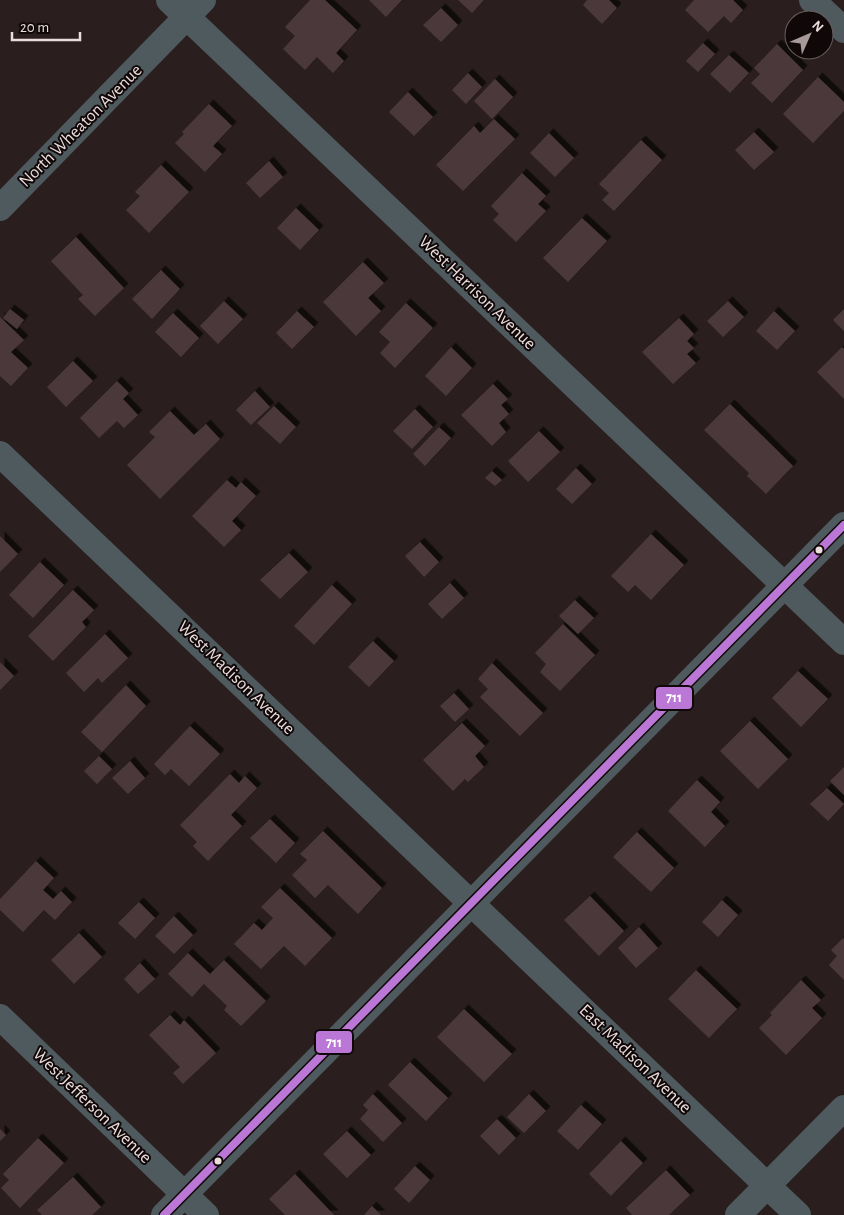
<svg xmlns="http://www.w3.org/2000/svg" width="844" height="1215" font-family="'Alegreya Sans',sans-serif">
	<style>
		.building { fill: #4c393a; filter: url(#shadow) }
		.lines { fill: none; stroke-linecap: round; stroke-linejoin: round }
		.minor { stroke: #4e5a5d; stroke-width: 26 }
		.bus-1-casing { stroke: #100808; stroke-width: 11 }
		.bus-1 { stroke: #ba77d6; stroke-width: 8 }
		.bus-dot { fill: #ecdddd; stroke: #100808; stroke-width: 2 }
		.labels { text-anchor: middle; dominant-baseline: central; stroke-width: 4; stroke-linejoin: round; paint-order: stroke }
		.street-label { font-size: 18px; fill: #ecdddd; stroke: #100808 }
		.line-badge { stroke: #100808; stroke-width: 2 }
		.badge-label { font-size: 14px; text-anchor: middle; font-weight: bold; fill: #fff }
	</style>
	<defs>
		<filter id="shadow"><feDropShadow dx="4.5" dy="-4.5" stdDeviation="0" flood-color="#0009"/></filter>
	</defs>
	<rect width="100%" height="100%" fill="#2a1e1e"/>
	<path class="building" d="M310 0H325L357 30 336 53 344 61 333 73 317 57 305 70 283 49 295 36 285 27Z
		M369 0H402L386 17Z
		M458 0H484L472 13Z
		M587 0H609L617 8 602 24 583 5Z
		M694 0H733L743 10 731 23 724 16 708 32 685 10Z
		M441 8 458 25 441 42 423 25Z
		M703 43 715 54 698 72 686 61Z
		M777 44 803 70 772 103 751 83 760 74 754 68Z
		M729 55 749 73 730 93 710 74Z
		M468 73 482 87 466 104 452 90Z
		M818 77 844 102V111L813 143 783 114Z
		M495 79 513 97 492 119 474 101Z
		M408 92 433 117 414 136 389 112Z
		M209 104 232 126 213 146 222 154 205 172 175 143 184 134 182 132Z
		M494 119 515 139 463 191 436 165 474 126 480 133Z
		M754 132 774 152 754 170 735 150Z
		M549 133 574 158 555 177 530 153Z
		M641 140 662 160 614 211 602 200 609 193 599 184Z
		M269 161 283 177 260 198 246 183Z
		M161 165 189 192 149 233 126 210 140 196 135 192Z
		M522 173 546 196 538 204 546 211 516 242 493 220 499 214 491 206Z
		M296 208 319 230 300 250 277 228Z
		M582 218 607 241 568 282 543 258Z
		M76 237 124 288 95 316 78 299 83 295 51 261Z
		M363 262 384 283 368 298 381 311 356 336 323 302Z
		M161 270 180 289 152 319 132 299Z
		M224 301 243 319 218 344 200 326Z
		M728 301 744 317 723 337 707 321Z
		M406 303 433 328 395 368 380 353 390 342 379 332Z
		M10 309 24 320 17 329 3 318Z
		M844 309V331L833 320Z
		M297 311 314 327 292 349 276 333Z
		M774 311 795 331 777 350 756 331Z
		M173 313 199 338 181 357 155 332Z
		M0 317 24 340 11 352 28 368 11 386 0 376Z
		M679 318 694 334 687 341 694 348 687 354 696 363 673 384 642 352Z
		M451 347 472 368 446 396 425 376Z
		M842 347 844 349V399L817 372Z
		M73 361 93 381 66 407 47 387Z
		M117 381 129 393 123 399 138 415 124 428 117 421 99 438 80 418Z
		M493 384 508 399 501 405 509 414 499 423 506 432 492 446 461 415Z
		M255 391 270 407 251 425 236 410Z
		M730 404 793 466 766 494 747 476 749 473 704 430Z
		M274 406 296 427 280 444 257 423Z
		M415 409 433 427 412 449 393 431Z
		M170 411 194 435 206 424 220 439 160 499 127 465 155 437 149 432Z
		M439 427 451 438 425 466 413 454Z
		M539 431 560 452 528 482 508 461Z
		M576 468 592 484 572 504 556 489Z
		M492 471 502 480 495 486 485 478Z
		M227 480 236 488 241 482 256 496 232 521 241 530 224 547 192 516Z
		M651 534 684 565 651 600 635 585 628 592 611 576Z
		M0 536 18 554 0 572Z
		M420 542 439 562 424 577 405 556Z
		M289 553 308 572 280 599 260 580Z
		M40 562 64 585 33 618 9 595Z
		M450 583 464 598 442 619 428 604Z
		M332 585 352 604 314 645 294 626Z
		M73 590 94 610 82 622 86 627 53 661 28 636Z
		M575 600 594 618 578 634 559 616Z
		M563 624 595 655 560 691 540 672 546 664 535 653Z
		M105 634 128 658 102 683 98 678 84 692 66 673Z
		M373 641 394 661 369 687 348 667Z
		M0 662 14 676 0 690Z
		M492 663 543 713 520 736 480 697 488 689 478 679Z
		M798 671 828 699 801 727 772 698Z
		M126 685 146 706 102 752 81 732Z
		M454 693 469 709 455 722 440 706Z
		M750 721 788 759 758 789 720 751Z
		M462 723 485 746 475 756 484 767 468 782 465 779 453 791 423 760Z
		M190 726 220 754 189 786 171 769 165 775 154 764Z
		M99 756 112 769 97 784 84 771Z
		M130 761 145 778 128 794 112 778Z
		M844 767V795L830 781Z
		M230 774 239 783 245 776 257 788 231 815 242 826 208 861 193 846 197 842 180 825Z
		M697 780 720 802 711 812 725 826 705 847 668 811Z
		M827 788 844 804 828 821 810 804Z
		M270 819 295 843 276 863 250 838Z
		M323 831 382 888 358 914 328 885 315 898 292 875 307 860 300 854Z
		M637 832 674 868 651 892 613 857Z
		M36 861 54 878 43 890 53 899 61 891 72 902 55 920 44 910 23 932 0 910V899Z
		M280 888 332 938 305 966 284 946 261 969 234 944 254 923 262 930 273 918 261 907Z
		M590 896 624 931 599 956 564 920Z
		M722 900 738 915 718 937 702 922Z
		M139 902 155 918 135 939 118 923Z
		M174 916 193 935 174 954 155 936Z
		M639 927 658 948 636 968 618 948Z
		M79 933 102 957 74 984 51 960Z
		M843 938 844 939V980L829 965 837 956 831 950Z
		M188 953 210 974 224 960 266 1001 241 1026 224 1010 227 1006 204 984 192 997 168 974Z
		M140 963 155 979 138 994 124 979Z
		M696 970 737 1009 709 1038 668 999Z
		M801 980 821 1000 812 1008 822 1018 786 1055 759 1028 772 1015 770 1013Z
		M464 1009 512 1054 484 1082 437 1037Z
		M170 1015 180 1025 184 1020 216 1053 183 1084 173 1073 180 1067 149 1035Z
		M410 1062 448 1098 426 1121 388 1085Z
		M373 1094 402 1123 383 1142 360 1119 368 1110 363 1105Z
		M529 1094 546 1111 524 1133 507 1117Z
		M581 1105 602 1124 578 1150 557 1131Z
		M497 1119 516 1138 499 1155 480 1136Z
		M0 1129 6 1135 0 1141Z
		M347 1131 371 1155 347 1178 323 1154Z
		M38 1138 64 1163 20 1208 1 1188 9 1180 3 1174Z
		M621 1141 643 1163 611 1196 589 1174Z
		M415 1166 430 1180 409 1203 394 1189Z
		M666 1170 690 1195 669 1215H632L626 1208Z
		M295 1174 334 1215H285L269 1199Z
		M73 1177 101 1207 92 1215H42L37 1210Z
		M372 1206 381 1215H364Z"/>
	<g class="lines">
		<path class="minor" d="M169 0 844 642
			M812 0 844 30
			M0 208 203 0
			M0 454 798 1215
			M0 1017 206 1215
			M164 1215 844 525
			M738 1215 844 1108"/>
		<defs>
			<path id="bus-1" d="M164 1215 844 525"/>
		</defs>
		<use href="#bus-1" class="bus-1-casing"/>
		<use href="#bus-1" class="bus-1"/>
	</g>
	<g class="bus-dot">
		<circle cx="819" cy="550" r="4.5"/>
		<circle cx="218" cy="1161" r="4.5"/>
	</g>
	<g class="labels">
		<g class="street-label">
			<text transform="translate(81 126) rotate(-45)">North Wheaton Avenue</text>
			<text transform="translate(477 293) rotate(44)">West Harrison Avenue</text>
			<text transform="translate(236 678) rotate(44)">West Madison Avenue</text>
			<text transform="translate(635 1059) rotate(44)">East Madison Avenue</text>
			<text transform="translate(92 1106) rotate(44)">West Jefferson Avenue</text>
		</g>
	</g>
	<g class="line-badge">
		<rect x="655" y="686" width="38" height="24" rx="5" fill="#ba77d6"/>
		<rect x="315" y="1030" width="38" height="24" rx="5" fill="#ba77d6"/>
	</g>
	<g class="badge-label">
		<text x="674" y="702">711</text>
		<text x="334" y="1047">711</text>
	</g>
	<g transform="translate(809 35) rotate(45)"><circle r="24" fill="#100808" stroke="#685d5d"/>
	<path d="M0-4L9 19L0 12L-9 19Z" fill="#a89a9a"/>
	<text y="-8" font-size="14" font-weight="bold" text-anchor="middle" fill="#ecdddd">N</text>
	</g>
	<path d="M12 32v8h68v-8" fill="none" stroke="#ecdddd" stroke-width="2.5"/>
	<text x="20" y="32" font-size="15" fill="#ecdddd" stroke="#100808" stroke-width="4" paint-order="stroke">20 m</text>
</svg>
